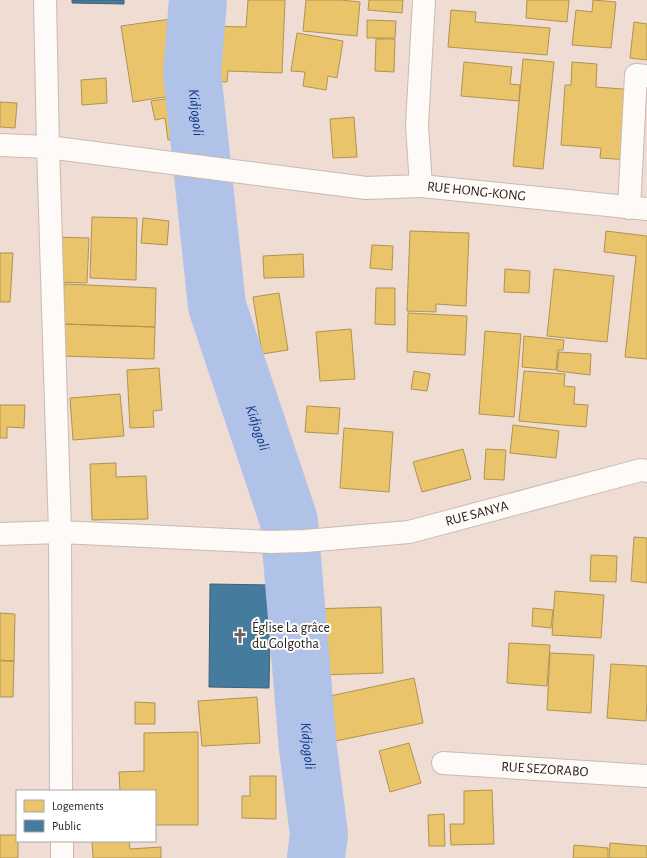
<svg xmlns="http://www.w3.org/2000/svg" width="647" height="858" font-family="'Alegreya Sans',sans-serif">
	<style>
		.homes { fill: #e9c46a; stroke: #b09352 }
		.public { fill: #457b9d; stroke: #3e6075 }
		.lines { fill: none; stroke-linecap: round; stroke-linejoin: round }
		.river { stroke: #b1c2e9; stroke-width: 58 }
		.minor-casing { stroke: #c8bab3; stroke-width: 24 }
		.minor { stroke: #fdfaf8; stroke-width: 22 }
		.labels { text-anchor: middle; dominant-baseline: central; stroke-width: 4; stroke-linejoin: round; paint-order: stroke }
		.street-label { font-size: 14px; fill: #2c2019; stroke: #fff }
		.poi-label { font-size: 14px; fill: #2c2019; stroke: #fff; text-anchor: start }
		.water-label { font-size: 15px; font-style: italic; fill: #062f81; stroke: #fff }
	</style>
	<rect width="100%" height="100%" fill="#efdcd3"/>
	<path class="homes" d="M248 0H285L282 73 228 71 227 82 204 81 207 26 246 27Z
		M306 0H341L360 2 357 36 303 31Z
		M369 0H403L402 13 368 10Z
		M527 0H569L567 22 526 18Z
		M593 0 616 2 611 48 572 45 576 10 592 12Z
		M451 10 476 12 475 22 550 28 547 55 448 47Z
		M171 19 183 94 133 102 121 26Z
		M367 20 396 21 395 38H367Z
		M634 22 647 24V60L630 58Z
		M297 33 343 41 337 78 328 76 326 90 303 86 305 72 291 71Z
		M376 39H395L394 72 375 71Z
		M523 59 554 62 543 169 513 166Z
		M464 62 512 67 510 84 520 85 519 101 461 96Z
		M572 62 597 64 596 87 636 90 631 160 600 158 601 148 561 145 565 85H571Z
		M106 78 107 103 82 105 81 80Z
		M184 96 189 136 168 140 165 118 155 120 151 101Z
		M0 102 17 103 15 128 0 127Z
		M354 117 357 157 333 158 330 119Z
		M92 217 137 218 136 280 90 278Z
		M143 218 169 221 167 245 141 243Z
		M410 231 469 233 466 306 436 304V312L407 311Z
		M606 231 647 236V359L625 357 636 256 604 252Z
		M54 237 89 238 87 283 53 282Z
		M372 245 393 246 392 270 370 268Z
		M0 253H13L10 302H0Z
		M303 254 304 277 264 278 263 256Z
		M505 269 530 271 529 293 504 292Z
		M554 269 614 276 607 342 547 336Z
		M64 284 156 288 155 327 63 324Z
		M376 288H395V325L375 324Z
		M279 293 288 350 262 354 253 297Z
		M408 313 467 316 465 355 407 352Z
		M63 324 155 327 154 359 62 356Z
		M351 329 355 379 320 381 316 332Z
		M485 331 521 334 514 417 479 414Z
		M524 336 564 340 563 350H558L556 370 522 367Z
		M559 352 591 354 590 375 557 371Z
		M159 368 162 410 153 411 154 427 130 428 127 370Z
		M414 371 430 374 427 391 411 389Z
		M524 371 565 374 564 386 575 387 574 404 588 405 586 427 519 421Z
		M120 394 124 436 73 440 70 398Z
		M0 405H25L24 428 7 427V438H0Z
		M307 406 340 408 338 434 305 432Z
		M513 425 559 431 556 458 510 453Z
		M344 428 393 432 389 492 340 488Z
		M463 449 471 479 422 492 413 462Z
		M486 449 506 450 504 480 484 479Z
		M116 463V477L146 476 148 519 92 520 90 464Z
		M634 537 647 538V583L631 581Z
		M591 555 617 556 616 582 590 581Z
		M555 591 604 595 601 638 552 635Z
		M381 607 383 673 321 675V644L307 645V609Z
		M533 608 553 610 551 628 532 626Z
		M0 613 15 614 14 661 0 660Z
		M509 643 550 645 547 686 507 683Z
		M550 653 594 655 591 713 547 710Z
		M0 661H14L13 697H0Z
		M611 664 647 666V702L646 721 607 718Z
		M414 678 423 723 326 743 316 699Z
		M257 697 260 743 202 746 198 701Z
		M135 702 155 703V724H135Z
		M198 732V825H155V791H120L119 772 144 771V733Z
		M409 743 421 783 390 792 379 751Z
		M250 776H276V819L242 818V796H250Z
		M492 790 494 844 451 845 450 824H464V791Z
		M444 814 445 846H429L428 815Z
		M0 835H17V841H18V858H0Z
		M92 841H129L130 849 161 847V858H93Z
		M610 843 647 846V858H609Z
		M574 845 608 848V858H573Z"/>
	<path class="public" d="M72 0H124V4L72 3Z
		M210 584 271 585 269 688 209 687Z"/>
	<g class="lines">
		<path class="river" id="s1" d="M198 0 192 72 217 306 289 521 291 546 308 749 319 834 316 858"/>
		<defs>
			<g id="minor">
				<path d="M45 0 48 147 60 532 61 791"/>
				<path id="s2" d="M424 0 417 125 421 186 647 209"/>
				<path d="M0 145 48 147 366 188 421 186"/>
				<path d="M629 208 636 75 647 76"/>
				<path id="s3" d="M0 534 60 532 271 542 305 541 409 532 641 470 647 471"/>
				<path id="s4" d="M443 763 647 776"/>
				<path d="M62 841V858"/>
			</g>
		</defs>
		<use href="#minor" class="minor-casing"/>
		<use href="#minor" class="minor"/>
	</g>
	<defs>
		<symbol id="church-bare" viewBox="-9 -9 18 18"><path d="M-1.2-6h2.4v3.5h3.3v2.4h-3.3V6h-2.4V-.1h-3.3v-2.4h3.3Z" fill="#70625a" stroke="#fff" stroke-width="2.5" paint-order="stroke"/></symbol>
	</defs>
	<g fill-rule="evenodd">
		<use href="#church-bare" x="229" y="625" width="22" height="22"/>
	</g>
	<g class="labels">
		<g class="street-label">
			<text stroke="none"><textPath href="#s2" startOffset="242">RUE HONG-KONG</textPath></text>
			<text stroke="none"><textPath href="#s3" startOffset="480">RUE SANYA</textPath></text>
			<text stroke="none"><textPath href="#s4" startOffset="102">RUE SEZORABO</textPath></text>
		</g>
		<g class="poi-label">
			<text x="252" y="628">Église La grâce<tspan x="252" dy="16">du Golgotha</tspan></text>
		</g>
		<g class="water-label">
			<text stroke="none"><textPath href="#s1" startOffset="113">Kidjogoli</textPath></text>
			<text stroke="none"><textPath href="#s1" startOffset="436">Kidjogoli</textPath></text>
			<text stroke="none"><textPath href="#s1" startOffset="760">Kidjogoli</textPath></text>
		</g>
	</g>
	<rect x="16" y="790" width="140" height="52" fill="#ffffff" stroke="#aba6a3"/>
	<rect x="24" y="800" width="20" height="12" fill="#e9c46a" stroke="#aba6a3"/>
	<text x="52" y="810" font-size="12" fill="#2c2019">Logements</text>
	<rect x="24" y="820" width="20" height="12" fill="#457b9d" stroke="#aba6a3"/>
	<text x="52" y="830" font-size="12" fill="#2c2019">Public</text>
</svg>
